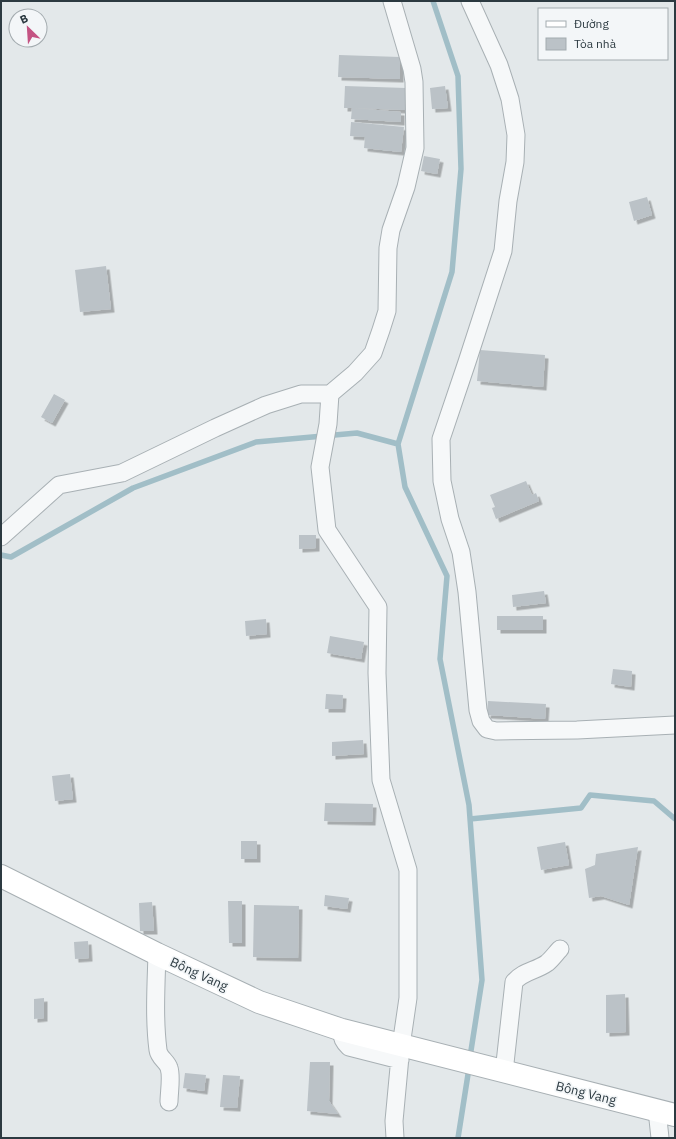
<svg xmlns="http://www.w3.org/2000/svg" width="676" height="1139" font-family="'IBM Plex Sans',sans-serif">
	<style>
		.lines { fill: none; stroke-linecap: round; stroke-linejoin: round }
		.stream { stroke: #a1bec7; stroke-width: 5.5 }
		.building { fill: #bbc2c7; filter: url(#shadow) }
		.street-casing { stroke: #a8b0b4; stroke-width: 19 }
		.secondary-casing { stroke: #a8b0b4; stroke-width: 24 }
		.street { stroke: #f6f8f9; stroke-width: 17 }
		.secondary { stroke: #fff; stroke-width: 22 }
		.labels { text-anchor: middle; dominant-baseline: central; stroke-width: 3.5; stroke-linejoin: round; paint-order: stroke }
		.street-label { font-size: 13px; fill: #2c3a41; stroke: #f3f6f8 }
	</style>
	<defs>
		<filter id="shadow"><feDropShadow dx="3.5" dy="3.5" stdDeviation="0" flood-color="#0004"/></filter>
	</defs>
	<rect width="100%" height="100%" fill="#e3e8ea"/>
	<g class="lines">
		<path class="stream" d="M433 1 458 76 461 169 452 272 398 444 405 487 447 576 440 659 469 805 482 980 470 1057
			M1 555 11 557 133 488 256 442 357 433 398 444
			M470 819 581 808 590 795 654 801 675 819
			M458 1138 469 1068"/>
	</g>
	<path class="building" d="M339 55 400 57V79L338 77Z
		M345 86 406 88 405 110 353 108 401 112V122L351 119 352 108H344Z
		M445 86 448 108 432 109 430 88Z
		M351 122 404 127 401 152 364 148 365 137 350 136Z
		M424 156 440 159 437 174 421 171Z
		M647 197 652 215 634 221 629 202Z
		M106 266 111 309 80 312 75 270Z
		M480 350 545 355 543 387 477 381Z
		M54 394 65 400 52 423 41 417Z
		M526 481 532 495 536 493 539 501 496 519 492 508 495 507 490 495Z
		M299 535H316V548L299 549Z
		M544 591 546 603 513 607 512 595Z
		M497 616H543V630H497Z
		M266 619 267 634 246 636 245 621Z
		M330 636 364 642 361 659 327 653Z
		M613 669 632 671 631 687 611 684Z
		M326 694 343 695 342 709H325Z
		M488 701 546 704 545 719 487 715Z
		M363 740 364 754 332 756V742Z
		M70 774 73 799 55 801 52 776Z
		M325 803 373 804 372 822 324 821Z
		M241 841H257V859H241Z
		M565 842 569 865 541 870 537 847Z
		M638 847 629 905 601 896 589 898 585 869 595 865 596 854Z
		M325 895 349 898 347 909 324 906Z
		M228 901H242V943H229Z
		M152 902 154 931H140L139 903Z
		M254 905 299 906 298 958 253 957Z
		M88 941 89 958 75 959 74 942Z
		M625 994 626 1032 606 1033V995Z
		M44 998V1018L34 1019V999Z
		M310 1062H330L329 1101 338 1114 307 1111Z
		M185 1073 206 1075 204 1091 183 1088Z
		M223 1075 240 1076 237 1108 220 1107Z"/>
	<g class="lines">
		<defs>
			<path id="street" d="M470 1 499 65 510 99 516 135 515 162 508 201 503 251 467 362 441 439 442 481 450 519 461 552 467 592 478 710 481 721 487 729 496 731 577 730 675 725
				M330 394 328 424 320 467 327 530 378 607 377 673 381 780 408 870V998L401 1046 394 1121 395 1138
				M1 537 59 485 122 473 215 428 266 405 301 394H330L355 373 373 353 381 330 387 311 388 248 391 230 406 187 415 148 414 82 412 69 392 1
				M157 954C156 986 154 1019 158 1050 159 1058 167 1061 169 1068 172 1076 169 1093 169 1102
				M342 1030C341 1038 344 1042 349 1047L400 1060
				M504 1072 514 982C523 971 536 971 547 963 552 959 556 953 560 949
				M657 1110 660 1138"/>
			<path id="secondary" d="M1 876 157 954 259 1002 342 1030 675 1115"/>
		</defs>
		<use href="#street" class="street-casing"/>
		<use href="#secondary" class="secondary-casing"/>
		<use href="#street" class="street"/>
		<use href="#secondary" class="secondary"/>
	</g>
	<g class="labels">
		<g class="street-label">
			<text transform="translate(199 974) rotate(25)">Bông Vang</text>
			<text transform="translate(586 1093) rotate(14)">Bông Vang</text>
		</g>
	</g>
	<rect width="676" height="1139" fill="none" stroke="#2c3a41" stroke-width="4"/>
	<rect x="538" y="8" width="130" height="52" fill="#f3f6f8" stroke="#a3abaf"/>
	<rect x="546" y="21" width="20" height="6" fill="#ffffff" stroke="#a3abaf"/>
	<text x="574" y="28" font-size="12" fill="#2c3a41">Đường</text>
	<rect x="546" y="38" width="20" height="12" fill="#bbc2c7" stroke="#a3abaf"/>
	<text x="574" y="48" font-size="12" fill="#2c3a41">Tòa nhà</text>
	<g transform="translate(28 28) rotate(335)"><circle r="19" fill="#f3f6f8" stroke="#a3abaf"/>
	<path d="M0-3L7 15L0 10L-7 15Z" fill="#c45383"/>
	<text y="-6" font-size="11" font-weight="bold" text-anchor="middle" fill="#2c3a41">B</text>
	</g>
</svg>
